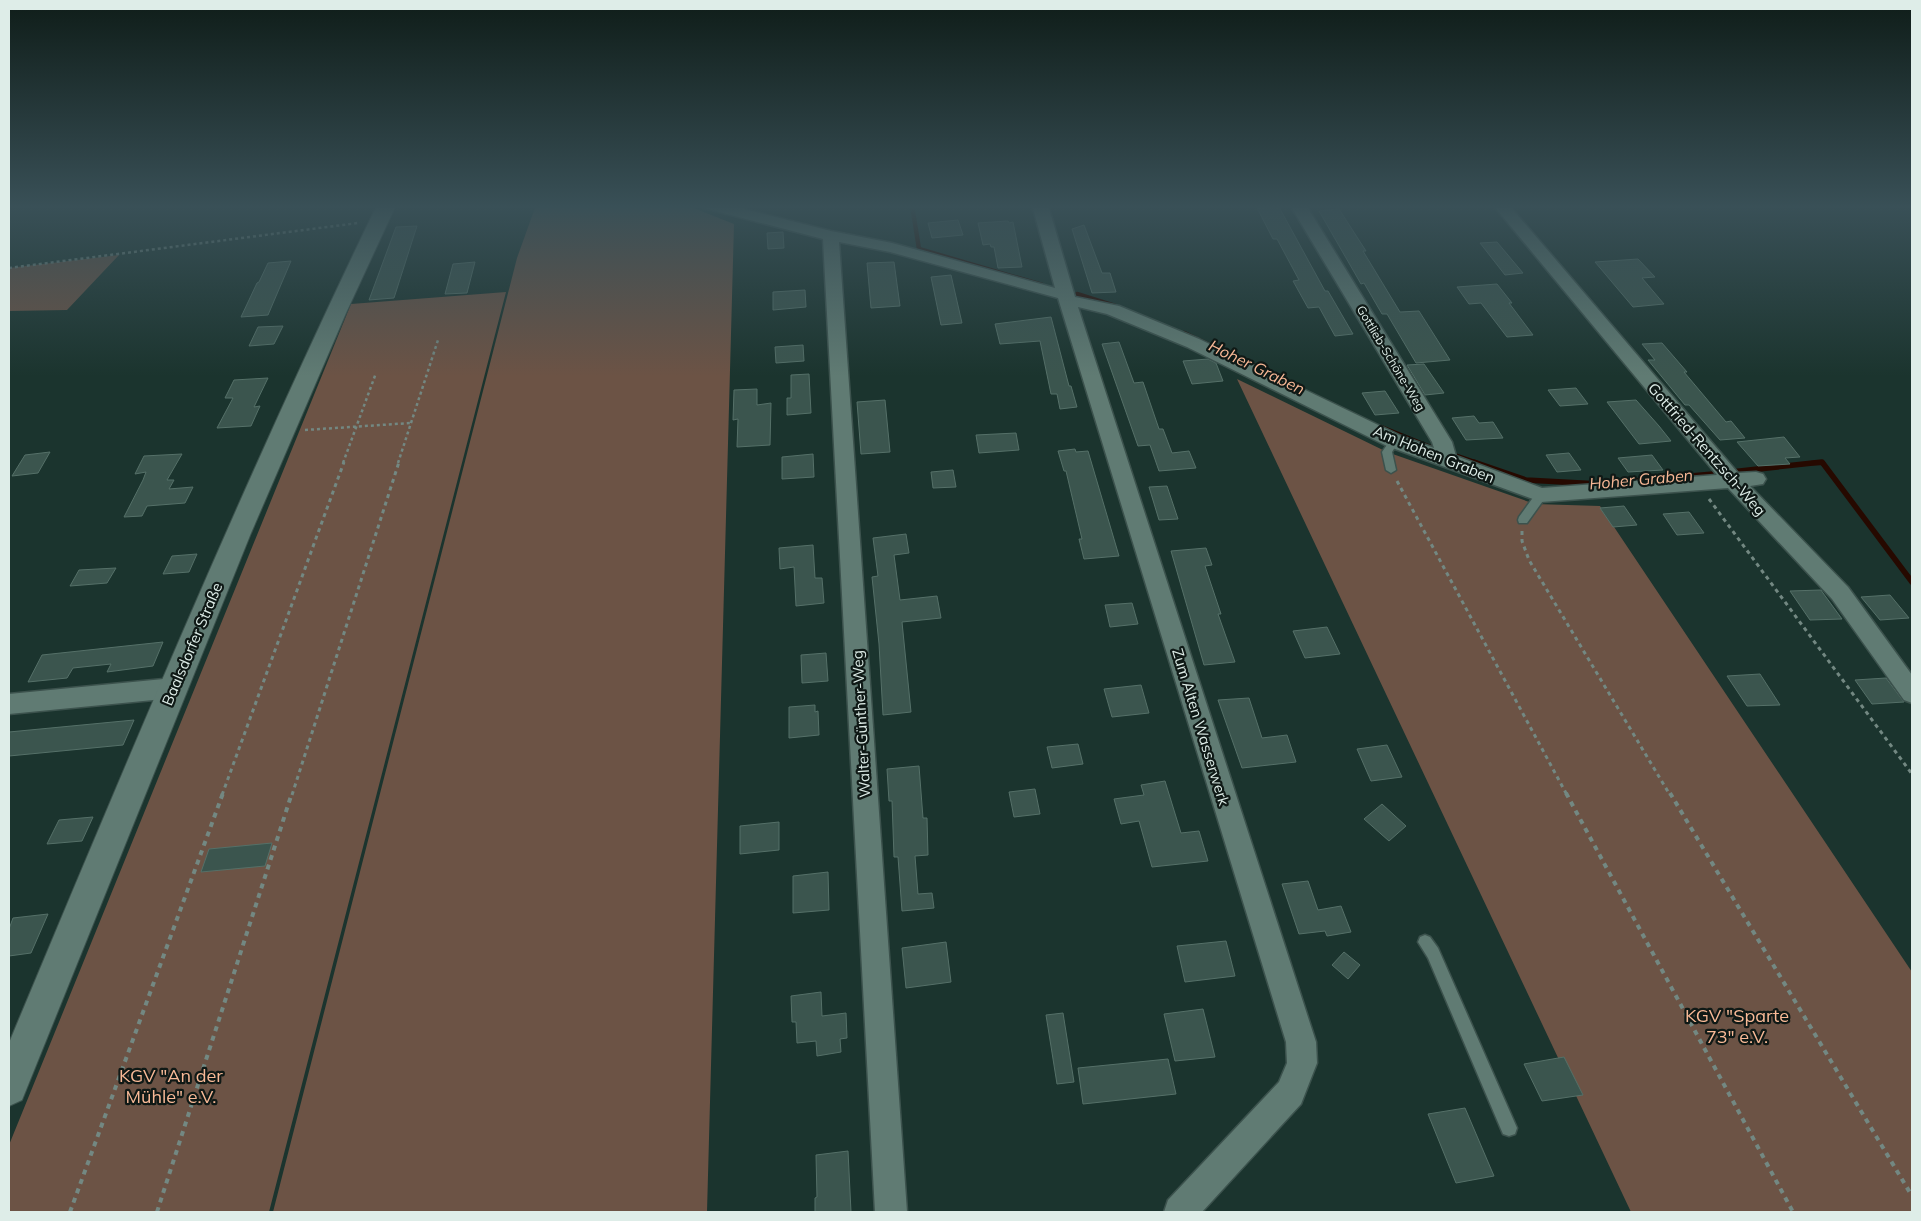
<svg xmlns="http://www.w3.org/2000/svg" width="1921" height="1221" font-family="Mulish,sans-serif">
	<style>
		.green { fill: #6c5345 }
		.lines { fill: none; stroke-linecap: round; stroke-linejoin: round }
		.stream-far1 { stroke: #260900; stroke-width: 4.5 }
		.stream { stroke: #260900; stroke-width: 5.5 }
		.building { fill: #3b554e; stroke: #557068 }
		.service-casing { stroke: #3c524d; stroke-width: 3 }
		.minor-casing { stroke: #3c524d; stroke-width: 3 }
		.secondary-casing { stroke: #3c524d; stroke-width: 2 }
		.path-far2 { stroke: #738882; stroke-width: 2.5; stroke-dasharray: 3 3; stroke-linecap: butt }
		.path-far1 { stroke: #738882; stroke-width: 3; stroke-dasharray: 4 4; stroke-linecap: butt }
		.path { stroke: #738882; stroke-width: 4; stroke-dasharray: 5 5; stroke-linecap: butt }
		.service { fill: #607b73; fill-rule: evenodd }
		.minor { fill: #607b73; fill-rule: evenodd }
		.secondary { fill: #607b73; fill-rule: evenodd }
		.labels { text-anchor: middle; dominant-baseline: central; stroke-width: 4.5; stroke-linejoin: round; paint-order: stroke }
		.far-street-label { font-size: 12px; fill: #deede8; stroke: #0f1916 }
		.street-label { font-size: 15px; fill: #deede8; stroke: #0f1916 }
		.water-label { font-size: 16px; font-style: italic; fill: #f8b896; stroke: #0f1916 }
		.near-park-label { font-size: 18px; fill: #f9ba97; stroke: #0f1916 }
	</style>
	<rect width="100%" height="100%" fill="#1b342e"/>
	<path class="green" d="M536 205H686L734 224 707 1212H273L517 258Z
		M119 255 67 310 9 311V268Z
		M506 292 269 1212H9V1145L351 304Z
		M1237 379 1387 452 1535 504 1600 506 1912 972V1212H1631Z"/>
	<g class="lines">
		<path class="stream-far1" d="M912 205 919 249 1042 285
			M1077 294 1115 306
			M1184 333 1291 383
			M1381 427 1433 448
			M1454 455 1477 463
			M1812 463H1823"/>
		<path class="stream" d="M1474 462 1526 480 1600 484
			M1731 472 1822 462 1912 582
			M1611 483 1713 474"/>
	</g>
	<path class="building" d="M1279 207 1325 291H1328L1353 334 1335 336 1319 307 1308 308 1293 281 1299 280 1277 239H1273L1257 208Z
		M1339 209 1366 251H1363L1400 312 1419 311 1450 360 1416 363 1387 314H1382L1364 283 1361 284 1319 211Z
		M958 220 963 235 932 238 928 223Z
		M1008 221 1009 223 1013 222 1022 267 998 268 994 247H991L990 244 983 245 978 223Z
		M1084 225 1102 273H1110L1116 292 1092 293 1072 229Z
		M417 226 394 298 369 300 396 227Z
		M783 232 784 248 768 249 767 233Z
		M1497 242 1523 273 1505 275 1480 243Z
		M1638 259 1655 277 1642 278 1664 304 1633 307 1595 262Z
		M291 261 268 315 241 317 257 283 259 282 268 263Z
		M475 262 467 293 445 294 453 264Z
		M894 262 900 306 871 308 867 263Z
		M951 275 962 323 941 325 931 277Z
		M1497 284 1512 303H1509L1533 335 1507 337 1481 303 1469 304 1457 287Z
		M805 290 806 307 773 310V292Z
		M1051 317 1069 386H1071L1077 407 1060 409 1057 394H1051L1040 341 1000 344 995 324Z
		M283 326 274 344 249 346 258 327Z
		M1119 342 1134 383 1143 382 1159 429H1163L1172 453 1189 451 1196 468 1159 471 1150 445 1138 446 1102 344Z
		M1662 343 1687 372H1684L1726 422 1731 421 1745 438 1720 440 1689 405H1685L1648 360H1655L1642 344Z
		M803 345 804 361 776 363 775 347Z
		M1208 359 1216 363 1223 381 1192 384 1183 361Z
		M1424 364 1444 393 1425 395 1407 365Z
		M809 374 811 413 787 415V398H791V375Z
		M268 378 254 407 260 406 251 426 217 428 233 398H225L234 380Z
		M1576 388 1588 404 1560 406 1548 390Z
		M757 389V405L771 403 770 445 737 447 738 419 733 420 734 390Z
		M1385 391 1399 413 1375 415 1362 393Z
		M885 400 890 452 861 454 857 402Z
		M1636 400 1659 426 1671 441 1639 444 1607 402Z
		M1474 416 1479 423 1493 422 1503 438 1466 440 1452 418Z
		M1016 433 1019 450 979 453 976 435Z
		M1784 437 1800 457 1785 458 1790 464 1758 466 1737 442Z
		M1075 449 1076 452 1088 451 1119 556 1084 559 1079 539H1082L1066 471H1064L1058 451Z
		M50 452 38 473 12 476 25 455Z
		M1569 453 1581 470 1557 472 1546 455Z
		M182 454 167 480H174L169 489 193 487 185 503 147 506 142 516 124 517 143 480 146 472 135 474 144 456Z
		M813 454 814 477 782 479V457Z
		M1652 455 1663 470 1628 472 1618 458Z
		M953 470 956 487 933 488 931 472Z
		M1167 486 1178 519 1159 520 1149 487Z
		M1624 506 1637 525 1613 527 1600 508Z
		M1689 512 1704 533 1677 535 1663 514Z
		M906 534 909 553 894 555 900 600 937 596 941 618 902 622 911 712 883 715 879 644 872 577 878 576 873 538Z
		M813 545 815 578H822L824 603 796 606 794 567 780 569 779 548Z
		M1206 548 1212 565 1205 566 1221 614H1218L1235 662 1204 665 1171 551Z
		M197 554 189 572 163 574 172 556Z
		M116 568 107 583 70 586 79 570Z
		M1821 590 1823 593 1842 619 1810 620 1790 591Z
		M1890 595 1909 618 1880 620 1861 597Z
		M1132 603 1138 624 1110 627 1105 605Z
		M1327 627 1340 654 1305 658 1293 631Z
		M163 642 153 666 107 672 111 664 73 668 67 678 28 682 42 655Z
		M826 653 828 681 802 683 801 655Z
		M1760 674 1780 705 1747 706 1727 676Z
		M1886 678 1904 702 1872 704 1855 680Z
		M1141 685 1149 713 1112 717 1104 689Z
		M1249 698 1262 738 1287 735 1296 762 1242 768 1218 700Z
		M815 705V712L818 711 819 735 789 738V707Z
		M134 720 123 745 9 756V732Z
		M1078 744 1083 764 1052 768 1047 747Z
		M1387 745 1402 777 1371 781 1357 749Z
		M919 766 923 818H927L928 855 915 856 918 894 932 893 934 908 902 911 898 857H894L892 801H889L887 769Z
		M1165 781 1181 833 1199 831 1208 861 1152 867 1139 821 1121 824 1114 799 1144 795 1141 785Z
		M1035 789 1040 814 1014 817 1009 792Z
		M1382 804 1406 826 1389 841 1364 819Z
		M93 817 82 841 47 844 59 820Z
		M779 822V850L740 854V826Z
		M272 843 265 866 201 872 209 849Z
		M828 872 829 910 793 913V876Z
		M1308 881 1318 910 1341 906 1351 932 1327 936 1325 931 1299 934 1282 884Z
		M48 914 31 953 9 956V929L13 918Z
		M1226 941 1235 976 1185 982 1177 946Z
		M946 942 951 982 906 988 902 948Z
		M1344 952 1360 965 1348 979 1332 965Z
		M821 992 822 1016 846 1013 847 1038 840 1039 841 1052 817 1056 816 1041 797 1043 796 1022H792L791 996Z
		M1203 1009 1215 1057 1175 1061 1164 1014Z
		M1063 1013 1074 1082 1057 1084 1046 1015Z
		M1564 1057 1583 1095 1542 1101 1524 1064Z
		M1168 1059 1176 1094 1083 1104 1078 1068Z
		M1465 1108 1494 1176 1456 1183 1428 1114Z
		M848 1151 851 1212H815V1198L817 1197 816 1155Z"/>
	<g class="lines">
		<defs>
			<path id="service" d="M1394 438 1399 441 1392 452 1396 470 1391 473 1386 470 1382 452 1391 439Z
				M1541 491 1545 492 1546 495 1545 498 1527 523H1519L1518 520 1519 517 1537 492Z
				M1425 935 1430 937 1438 948 1517 1128 1515 1134 1509 1136 1503 1134 1428 958 1418 942 1420 937Z"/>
			<path id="minor" d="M701 205H728L831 231 892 243 1055 288 1032 205H1048L1075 297 1119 306 1199 339 1401 436 1434 448 1432 442 1290 205H1306L1452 442 1456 456 1542 488 1717 475 1493 205H1509L1738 473 1756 472 1763 474 1766 479 1763 484 1750 486 1848 587 1912 675V703L1904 700 1832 599 1728 488 1541 502 1387 446 1187 347 1107 314 1078 307 1316 1042 1317 1063 1301 1104 1202 1212H1164L1168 1200 1279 1082 1287 1063 1286 1042 1058 298 890 252 839 242 907 1212H875L823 239 704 208Z
				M174 678 182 681 186 688 182 695 174 698 9 714V694Z"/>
			<path id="secondary" d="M377 205H396L346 313 251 533 22 1100 9 1106V1043C127 761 244 480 377 205Z"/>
		</defs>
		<use href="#service" class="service-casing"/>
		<use href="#minor" class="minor-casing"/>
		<use href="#secondary" class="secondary-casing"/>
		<path class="path-far2" d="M9 268 358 223
			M305 430 411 423
			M343 463 376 373
			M398 463 438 340"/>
		<path class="path-far1" d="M1397 481 1567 795
			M1709 499 1912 774
			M1522 531V541L1529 560 1670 795
			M222 795 344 462
			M292 795 399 462"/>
		<path class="path" d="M1566 793 1793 1212
			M1670 793 1912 1196
			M70 1212 223 793
			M157 1212 292 793"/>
		<use href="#service" class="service"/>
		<use href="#minor" class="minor"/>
		<use href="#secondary" class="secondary"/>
	</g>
	<linearGradient id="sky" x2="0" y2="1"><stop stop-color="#0f1d19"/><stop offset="0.55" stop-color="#395057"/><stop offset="1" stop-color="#395057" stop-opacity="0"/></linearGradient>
	<rect width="1921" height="376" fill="url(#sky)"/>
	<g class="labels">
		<g class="far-street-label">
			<text transform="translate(1391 358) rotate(59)">Gottlieb-Schöne-Weg</text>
		</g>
		<g class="street-label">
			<text transform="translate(1707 449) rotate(49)">Gottfried-Rentzsch-Weg</text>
			<text transform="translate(1434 454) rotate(22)">Am Hohen Graben</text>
			<text transform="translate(192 644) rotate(-67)">Baalsdorfer Straße</text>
			<text transform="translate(861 724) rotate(-93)">Walter-Günther-Weg</text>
			<text transform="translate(1201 727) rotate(73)">Zum Alten Wasserwerk</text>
		</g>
		<g class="water-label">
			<text transform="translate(1257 367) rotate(26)">Hoher Graben</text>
			<text transform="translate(1641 479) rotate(-5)">Hoher Graben</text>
		</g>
		<g class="near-park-label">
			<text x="1737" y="1015">KGV "Sparte<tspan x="1737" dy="21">73" e.V.</tspan></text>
			<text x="171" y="1075">KGV "An der<tspan x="171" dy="21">Mühle" e.V.</tspan></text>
		</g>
	</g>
	<rect width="1921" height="1221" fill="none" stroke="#deede8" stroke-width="20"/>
</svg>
